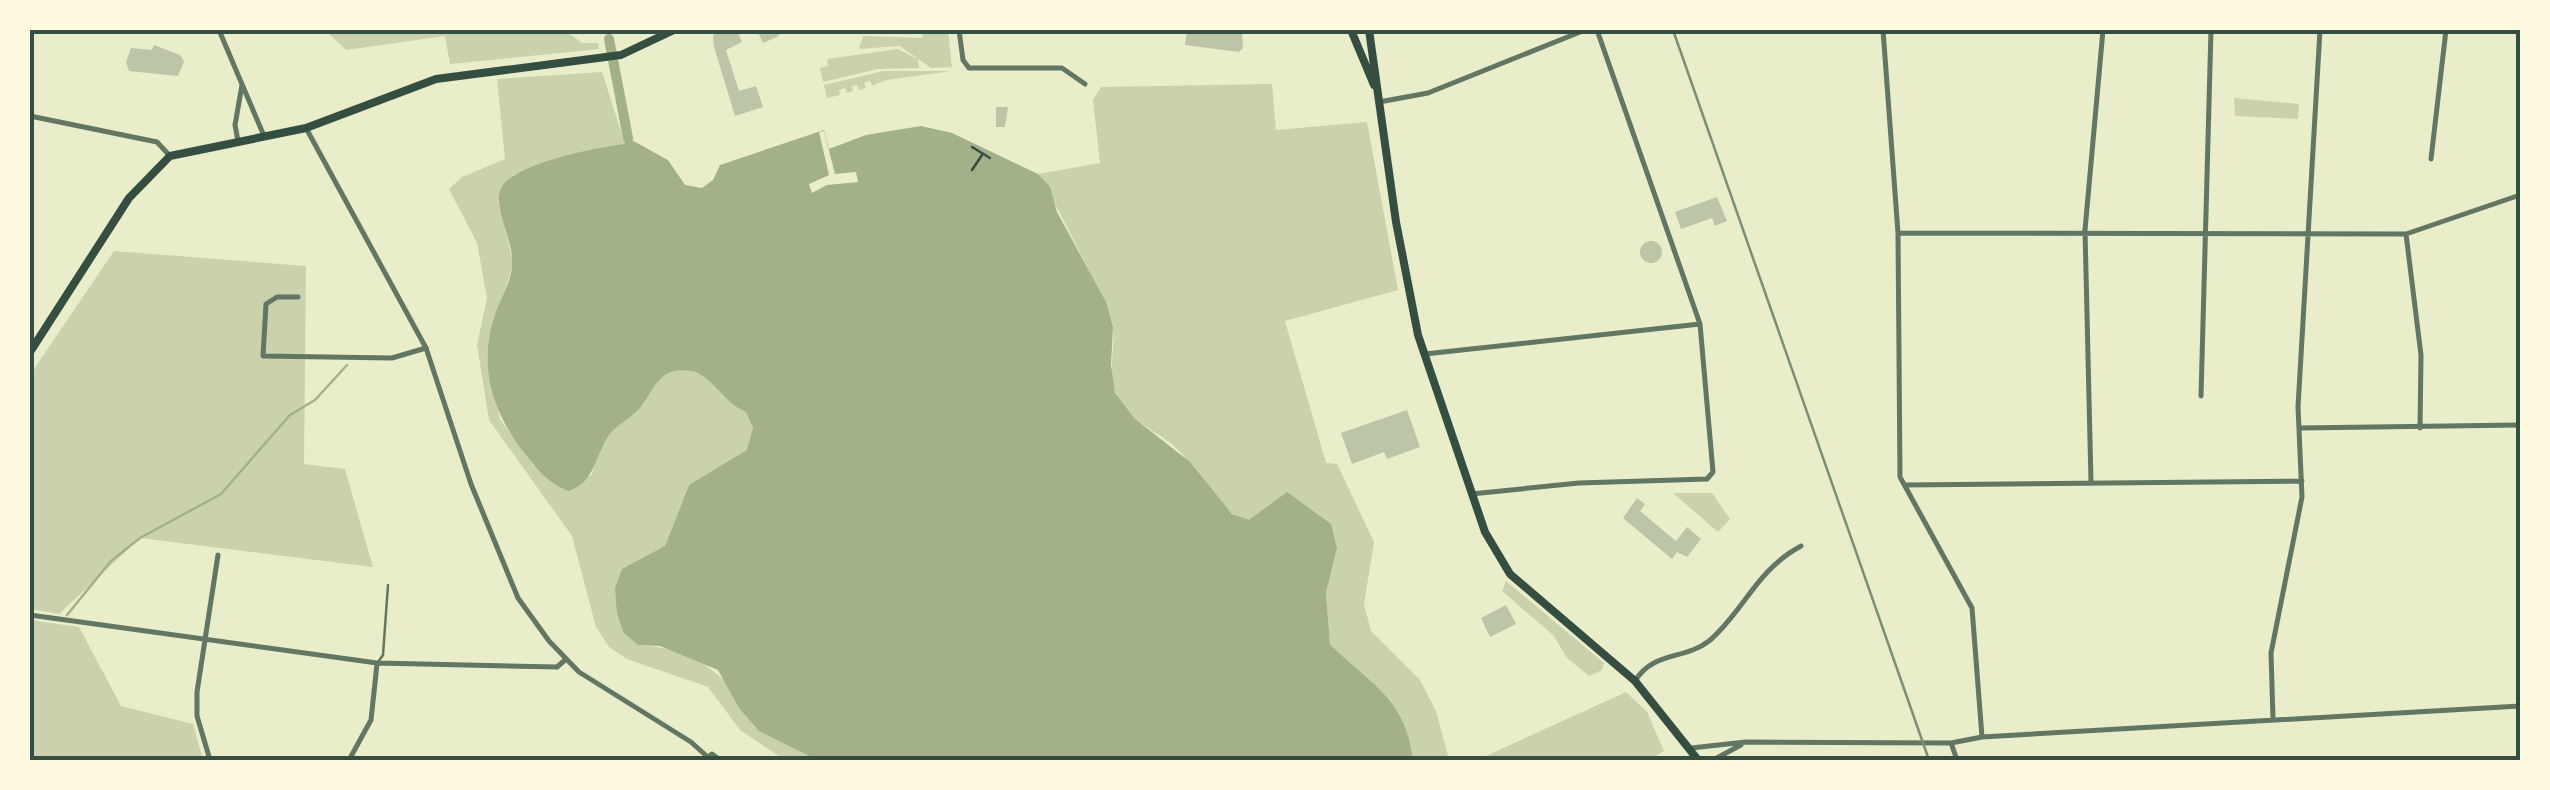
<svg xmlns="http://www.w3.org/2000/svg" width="2550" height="790" font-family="'Crimson Pro',serif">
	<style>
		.green { fill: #cad2ad }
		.water { fill: #a3b18a }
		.pier { fill: #e9edc9 }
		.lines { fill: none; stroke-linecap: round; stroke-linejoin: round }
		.stream { stroke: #a3b18a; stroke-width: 2.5 }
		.canal { stroke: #a3b18a; stroke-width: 10 }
		.building { fill: #bcc5a7 }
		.path { stroke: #344e41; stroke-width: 2.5 }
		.service { stroke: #617663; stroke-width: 2.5 }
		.minor { stroke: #617663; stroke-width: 5 }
		.tertiary { stroke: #617663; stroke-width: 5 }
		.primary { stroke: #344e41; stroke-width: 8 }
		.rail { stroke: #7c8e77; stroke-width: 2.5 }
		.neatline { fill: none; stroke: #344e41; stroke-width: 4 }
	</style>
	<rect width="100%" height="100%" fill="#e9edc9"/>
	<path class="green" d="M325 30H565L582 43H598L599 49 450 64 445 36 346 50Z
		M923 30H948L952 67 931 68 900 46 859 49 863 36 922 38Z
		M898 49 918 59 919 68 878 69 823 82 820 68 828 66 827 59Z
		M883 71H952L886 80 872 86 870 81 864 83 866 88 859 90 857 85 852 86 853 91 847 93 845 88 839 90 840 95 827 98 824 85Z
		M602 72 625 144 561 158 513 175 498 202 513 262 487 358 500 419 534 466 591 476C596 462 601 446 610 433 618 423 632 418 639 408 654 389 661 365 692 371 711 374 723 403 746 412L753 428 748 451 689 485 665 546 638 645C737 650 740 726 817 760H785L740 730 708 687 627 659 609 647 596 627 572 536 489 420 477 345 487 298 477 243 449 189 462 177 505 159 497 79Z
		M1272 84 1276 130 1367 122 1398 290 1285 321 1326 463 1337 464 1374 542 1364 604 1371 631 1420 680 1436 711 1449 760H1413C1406 698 1370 684 1330 644L1326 593 1337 548C1309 539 1251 529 1229 511 1206 491 1193 460 1169 442 1150 428 1123 416 1115 391 1107 368 1117 345 1112 323 1109 308 1046 183 1038 174L1100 163 1093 100 1101 87Z
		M2234 98 2299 104 2298 119 2235 116Z
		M114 251 306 266 304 464 345 469 373 567 140 538 59 614 30 609V375Z
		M1673 493H1712L1730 519 1718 532Z
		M1506 581 1604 663 1602 670 1589 676 1567 658 1554 636 1502 591Z
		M30 620 79 627 121 706 193 724 203 760H30Z
		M1626 692 1647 712 1664 751 1649 760H1477Z"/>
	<path class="water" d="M921 126 952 133 1038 174 1050 187 1057 212 1106 302 1113 327 1111 365 1115 393 1134 418 1190 462 1232 514 1249 520 1287 492 1331 524 1337 548 1326 593 1330 644C1370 684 1406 698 1413 760H817L759 731 739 708 718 670 660 646 638 645 624 633 617 614 615 588 622 569 665 546 689 485 747 450 753 428 746 412C723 403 711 374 691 371 658 366 655 390 639 409 630 419 616 425 609 435 595 456 595 482 569 491 547 484 533 464 519 446 489 404 478 360 497 309 504 292 513 278 512 259 512 238 490 202 503 185 521 162 595 148 624 144L628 138 668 160 685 185 702 188 713 180 720 165 824 130 829 149 866 135Z"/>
	<path class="pier" d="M824 131 835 174 856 172 858 182 827 185 812 193 809 184 829 175 819 132Z"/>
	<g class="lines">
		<path class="stream" d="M67 615 111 561 140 538 221 494 290 415 315 400 347 365"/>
		<path class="canal" d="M609 39 628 138"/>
	</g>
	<path class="building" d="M719 30H737L742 42 726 50 739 91 756 86 763 107 735 116 714 47 713 36Z
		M757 30H777L779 36 763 43Z
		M1187 30 1242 31 1243 48 1239 52 1185 45Z
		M154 45 180 55 184 61 178 76 129 71 126 62 131 48 152 50Z
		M996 107H1008L1005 127H996Z
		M1717 197 1727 221 1715 226 1712 218 1681 229 1675 212Z
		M1640 252a11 11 0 1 1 22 0a11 11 0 1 1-22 0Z
		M1407 410 1420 447 1387 459 1384 452 1352 464 1341 433Z
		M1637 498 1645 504 1640 511 1676 541 1687 527 1701 539 1687 557 1677 552 1672 559 1623 518Z
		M1506 605 1516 624 1490 637 1481 618Z"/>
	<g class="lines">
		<path class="path" d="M972 147 990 158
			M972 170 982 155"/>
		<path class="service" d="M378 662 383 655 388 585"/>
		<path class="minor" d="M959 30 963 60 969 68H1062L1085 84
			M1883 30 1898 233 1900 477 1972 608 1982 737
			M1379 102 1428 93 1585 30
			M30 116 157 142 170 156
			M2431 159 2446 30
			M1898 233 2406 234 2520 195
			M2406 234 2421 355 2420 428
			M298 297H277L266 304 263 356 392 358 426 348
			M1425 354 1700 324
			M2201 396 2211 30
			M2299 428 2520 425
			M2091 482 2085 230 2103 30
			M1905 485 2302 481
			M1471 494 1579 483 1707 479 1713 472 1700 324 1597 30
			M30 615 377 663 557 667 565 660
			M1635 681C1653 651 1685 660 1709 641 1744 611 1756 570 1801 546
			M2273 719 2271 653 2302 497 2298 407 2320 30
			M1951 743 1957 760
			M1691 748 1746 742 1951 743 1982 737 2520 706
			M708 757 712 754 720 760
			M210 760 197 716V692L218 555
			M349 760 371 720 377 664
			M1713 760 1741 745"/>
		<path class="tertiary" d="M219 30 264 136
			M306 128 426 348 471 484 518 598 549 641 579 672 691 742 711 760
			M238 141 235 125 242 85"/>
		<path class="primary" d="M1351 30 1374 85
			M1369 30 1396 222 1418 335 1485 532 1510 574 1635 681 1698 760
			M30 352 129 198 170 156 306 128 436 79 621 55 674 30"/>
		<path class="rail" d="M1673 30 1929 760"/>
	</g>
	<rect width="2550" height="790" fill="none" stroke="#fefae0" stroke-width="65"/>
	<rect x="32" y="32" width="2486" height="726" class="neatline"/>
</svg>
